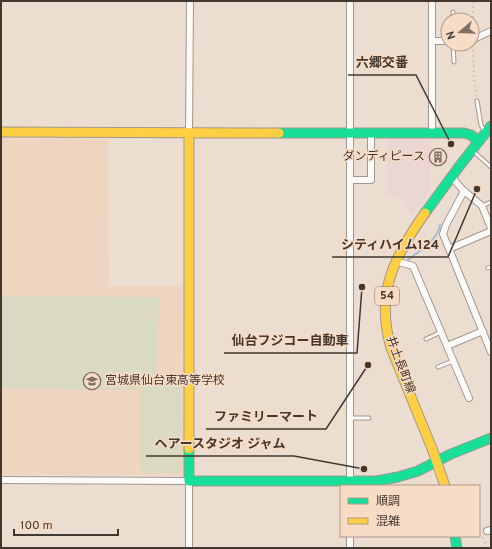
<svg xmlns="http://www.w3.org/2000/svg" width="492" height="549" font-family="Overpass,'Noto Sans JP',sans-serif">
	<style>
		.commercial { fill: #ebd6d4 }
		.built { fill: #eed5c0 }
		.green { fill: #dad9c1 }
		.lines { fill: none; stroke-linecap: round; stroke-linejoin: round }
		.stream { stroke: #a9bcd4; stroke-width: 2 }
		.lane-casing { stroke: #a2978d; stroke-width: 5 }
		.street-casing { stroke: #a2978d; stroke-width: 8 }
		.fast-casing { stroke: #a2978d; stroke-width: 11 }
		.slow-casing { stroke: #a2978d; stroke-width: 11 }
		.path { stroke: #c6c0ba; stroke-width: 1.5; stroke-dasharray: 2 3; stroke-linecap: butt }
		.lane { stroke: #fcfaf8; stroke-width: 3 }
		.street { stroke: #fcfaf8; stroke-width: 6 }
		.fast { stroke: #16e098; stroke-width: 9 }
		.slow { stroke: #ffcf43; stroke-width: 9 }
		.labels { text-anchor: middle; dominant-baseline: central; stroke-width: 3; stroke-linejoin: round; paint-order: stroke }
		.shield { fill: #f8dcc5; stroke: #79695c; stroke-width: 1 }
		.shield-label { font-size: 11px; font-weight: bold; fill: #43382f }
		.poi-label { font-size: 12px; fill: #43382f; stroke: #f8dcc5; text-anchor: end }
		.street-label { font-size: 12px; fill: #43382f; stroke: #f8dcc5 }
		.leader { fill: none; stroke: #43382f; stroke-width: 1.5 }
		.callout-dot { fill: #43382f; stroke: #f8dcc5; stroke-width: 1.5 }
		.callout-label { font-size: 13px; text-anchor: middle; font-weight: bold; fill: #43382f; stroke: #f8dcc5; stroke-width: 3; stroke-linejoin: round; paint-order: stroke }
	</style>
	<rect width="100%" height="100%" fill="#ecddd1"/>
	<path class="commercial" d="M387 138 430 139V190L412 215 398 196H387Z"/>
	<path class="built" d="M1 139H108L109 286H182L184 475H1Z"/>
	<path class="green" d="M1 296 159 297 156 380 138 382V390L1 388Z
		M145 384H181L182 470 178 473H141L140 387Z"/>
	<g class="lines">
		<path class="stream" d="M408 260C420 250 437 241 440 225"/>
		<defs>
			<path id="lane" d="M453 12V20
				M453 44 454 62
				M477 101 481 125 484 130
				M473 151 491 167
				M482 206 491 202
				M488 268 491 267
				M426 339 441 332
				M438 367 453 361
				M350 418H369"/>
			<path id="street" d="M432 1V133
				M472 40 491 31
				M433 41H448
				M189 133 190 1
				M451 176 462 189 482 206 491 228
				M350 180H371V133
				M464 191 446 225 443 234 491 352
				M449 249 491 231
				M395 261 413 266 469 398
				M447 346 483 331
				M1 480 189 481V548
				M350 484V1
				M487 531 491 530
				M350 548V536"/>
			<path id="fast" d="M279 133H464L471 135 478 141
				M425 213 461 164 491 126
				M189 449V481H377L398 477 418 471 451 454 491 438
				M455 536 457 548"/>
			<path id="slow" d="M1 132 279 133
				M189 133V449
				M425 213C394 257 375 293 391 348L433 451 445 486"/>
		</defs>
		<use href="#lane" class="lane-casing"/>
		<use href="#street" class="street-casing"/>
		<use href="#fast" class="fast-casing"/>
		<use href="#slow" class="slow-casing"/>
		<path class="path" d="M473 1V33
			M473 45 474 80 477 97
			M483 537 487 548"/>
		<use href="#lane" class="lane"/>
		<use href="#street" class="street"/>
		<use href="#fast" class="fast"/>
		<use href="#slow" class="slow"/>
	</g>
	<defs>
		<symbol id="building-ring" viewBox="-11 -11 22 22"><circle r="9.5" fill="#f8dcc5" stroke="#7e7268" stroke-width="1.5"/><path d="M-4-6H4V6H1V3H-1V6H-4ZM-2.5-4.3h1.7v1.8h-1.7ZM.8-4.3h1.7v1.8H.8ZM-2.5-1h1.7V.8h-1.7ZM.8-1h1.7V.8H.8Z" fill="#7e7268"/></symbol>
		<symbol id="school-ring" viewBox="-11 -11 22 22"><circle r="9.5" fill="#f8dcc5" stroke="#7e7268" stroke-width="1.5"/><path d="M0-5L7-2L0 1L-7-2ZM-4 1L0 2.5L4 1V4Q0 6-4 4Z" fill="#7e7268"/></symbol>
	</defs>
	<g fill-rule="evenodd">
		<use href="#building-ring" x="428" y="147" width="20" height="20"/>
		<use href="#school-ring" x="82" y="371" width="20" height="20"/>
	</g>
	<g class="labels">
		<rect class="shield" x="375" y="287" width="24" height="18" rx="3"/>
		<g class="shield-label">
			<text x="387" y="296">54</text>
		</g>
		<g class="poi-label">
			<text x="425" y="157">ダンディピース</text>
			<text x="105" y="381" text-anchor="start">宮城県仙台東高等学校</text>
		</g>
		<g class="street-label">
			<text transform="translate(400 365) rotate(69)">井土長町線</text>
		</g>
	</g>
	<path class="leader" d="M451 144L416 75H348M477 189L448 257H332M362 287L357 353H224M368 365L326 429H206M364 469L294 456H146"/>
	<g class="callout-dot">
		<circle cx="451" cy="144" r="4"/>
		<circle cx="477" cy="189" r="4"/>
		<circle cx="362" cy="287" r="4"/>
		<circle cx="368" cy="365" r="4"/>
		<circle cx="364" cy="469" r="4"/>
	</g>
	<g class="callout-label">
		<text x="382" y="67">六郷交番</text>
		<text x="390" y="249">シティハイム124</text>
		<text x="290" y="345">仙台フジコー自動車</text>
		<text x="266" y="421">ファミリーマート</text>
		<text x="220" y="448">ヘアースタジオ ジャム</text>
	</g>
	<rect width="492" height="549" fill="none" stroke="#43382f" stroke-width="4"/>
	<rect x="340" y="485" width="140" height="52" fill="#f8dcc5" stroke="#b09a89"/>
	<rect x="348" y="498" width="20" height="6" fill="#16e098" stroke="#b09a89"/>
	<text x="376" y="505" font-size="12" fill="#43382f">順調</text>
	<rect x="348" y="518" width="20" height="6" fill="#ffcf43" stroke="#b09a89"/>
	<text x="376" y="525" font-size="12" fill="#43382f">混雑</text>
	<g transform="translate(460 32) rotate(251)"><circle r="19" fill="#f8dcc5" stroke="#b09a89"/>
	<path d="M0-3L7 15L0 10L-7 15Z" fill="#7e7268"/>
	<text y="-6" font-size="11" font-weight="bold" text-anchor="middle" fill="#43382f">N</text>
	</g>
	<path d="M14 529v6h104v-6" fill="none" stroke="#43382f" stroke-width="2"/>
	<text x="20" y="529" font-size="12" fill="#43382f" stroke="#f8dcc5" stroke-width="3" paint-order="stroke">100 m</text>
</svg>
